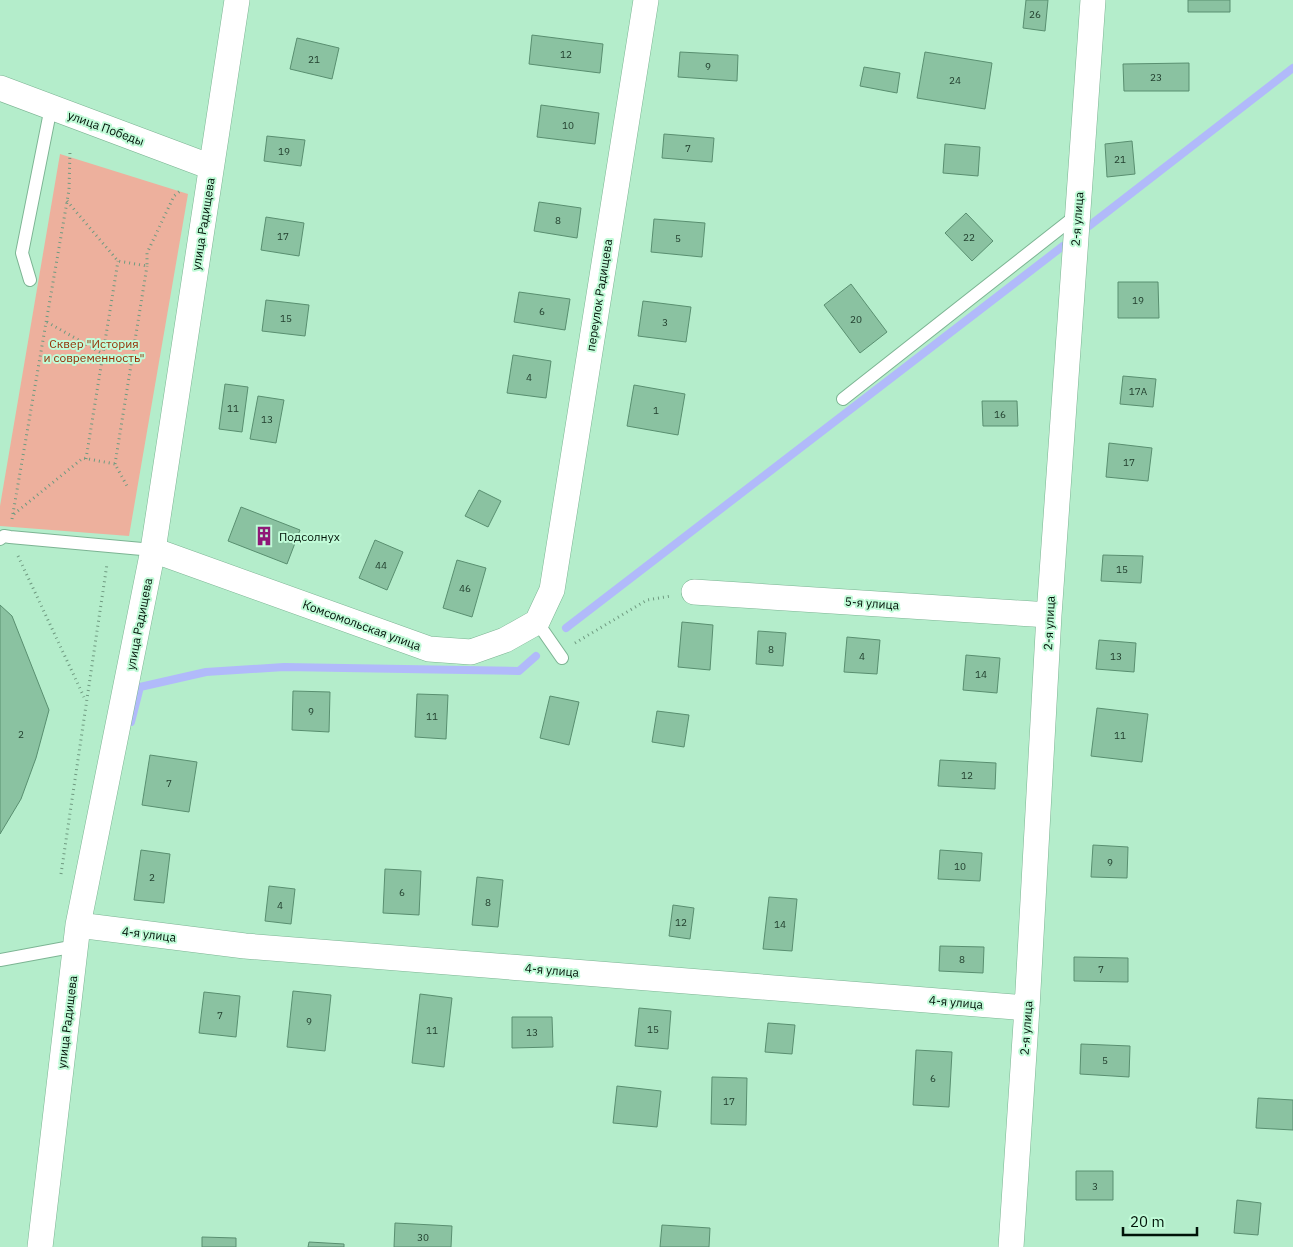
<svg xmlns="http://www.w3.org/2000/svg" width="1293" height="1247" font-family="'IBM Plex Sans',sans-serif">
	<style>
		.green { fill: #edb09d }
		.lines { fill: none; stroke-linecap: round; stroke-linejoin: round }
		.stream { stroke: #b1bafa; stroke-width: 8 }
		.building { fill: #8ac2a1; stroke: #598f70 }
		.lane-casing { stroke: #7cb493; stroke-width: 14 }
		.street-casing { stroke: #7cb493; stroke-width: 26 }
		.path { stroke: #6f9a80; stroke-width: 3; stroke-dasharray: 1 4; stroke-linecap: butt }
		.lane { stroke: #fff; stroke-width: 12 }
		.street { stroke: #fff; stroke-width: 25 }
		.labels { text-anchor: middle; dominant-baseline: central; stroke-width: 4; stroke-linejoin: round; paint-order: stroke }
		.number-label { font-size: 10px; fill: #223f2e }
		.street-label { font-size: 12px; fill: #001308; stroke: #c1fbd8 }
		.park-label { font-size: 12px; fill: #942e04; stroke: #c1fbd8 }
		.poi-label { font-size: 12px; fill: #001308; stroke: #c1fbd8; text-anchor: start }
	</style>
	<rect width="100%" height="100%" fill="#b4edcb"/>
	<path class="green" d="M60 154 188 194 129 536 0 526V506Z"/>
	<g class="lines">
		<path class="stream" d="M1089 226 1293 68
			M566 628 1063 246
			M131 722 140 687 206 672 284 667 519 671 536 656"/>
	</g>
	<path class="building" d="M1026 0H1048L1045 31 1023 28Z
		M1188 0H1230V12H1188Z
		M532 35 603 44 600 73 529 64Z
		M297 38 339 48 332 79 290 69Z
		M680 52 738 55 737 81 678 77Z
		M925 52 992 63 985 109 917 98Z
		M1189 63V91H1124L1123 64Z
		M864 67 900 73 897 93 860 86Z
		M541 105 599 113 595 144 537 137Z
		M664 134 714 138 712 162 662 158Z
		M267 136 305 140 301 166 264 161Z
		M1132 141 1135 174 1107 177 1105 144Z
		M945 144 980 147 978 176 943 173Z
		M539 202 581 208 577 238 534 231Z
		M966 213 993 241 972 261 945 233Z
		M266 217 304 223 299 256 261 250Z
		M654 219 705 223 702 257 651 252Z
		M1118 282H1158L1159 318H1118Z
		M851 284 887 332 860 353 824 305Z
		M519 292 570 299 565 330 514 322Z
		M266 300 309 305 305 336 262 331Z
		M643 301 691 307 686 342 638 336Z
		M513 355 551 361 546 398 507 393Z
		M1123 376 1156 379 1153 407 1120 404Z
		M225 384 248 387 242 432 219 429Z
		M634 385 685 394 678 435 627 426Z
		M258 396 284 400 276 443 250 439Z
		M982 401H1017L1018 426H983Z
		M1109 443 1152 448 1148 481 1106 477Z
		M479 490 501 501 488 527 465 516Z
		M241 507 300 530 287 564 228 541Z
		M375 540 403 552 387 590 359 578Z
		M1103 555 1143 556 1141 583 1101 581Z
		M457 560 486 568 472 617 443 608Z
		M0 605 12 616 49 710 36 758 21 799 0 834Z
		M682 622 713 625 710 670 678 667Z
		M758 631 786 633 783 666 756 664Z
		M847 637 880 640 877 674 844 672Z
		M1099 640 1136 643 1134 672 1096 669Z
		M966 655 1000 658 997 693 963 690Z
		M293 691 330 692 329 732 292 730Z
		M417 694 448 695 446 739 415 737Z
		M550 696 579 702 569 745 540 738Z
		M1097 708 1148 714 1142 762 1091 756Z
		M657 711 689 715 684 747 652 742Z
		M150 755 197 762 189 812 142 805Z
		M940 760 996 763 995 789 938 786Z
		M1093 845 1128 847 1127 878 1091 877Z
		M141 850 170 854 164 903 134 900Z
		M940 850 982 853 980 881 938 879Z
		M385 869 421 871 419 915 383 913Z
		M477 877 503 880 498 927 472 925Z
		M269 886 295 889 291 924 265 921Z
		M769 897 797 899 792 951 763 949Z
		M673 905 694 908 690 939 669 936Z
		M940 946 984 947 983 973 939 971Z
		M1074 957 1128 958V982L1074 981Z
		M293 991 331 995 325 1051 287 1047Z
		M204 992 240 996 236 1037 199 1033Z
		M420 994 452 998 444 1067 412 1063Z
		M639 1008 671 1011 668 1049 635 1046Z
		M512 1017H552L553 1047 512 1048Z
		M768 1023 795 1025 792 1054 765 1052Z
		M1081 1044 1130 1046 1129 1077 1080 1074Z
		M916 1050 952 1052 949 1107 913 1105Z
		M712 1077 747 1078 746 1125 711 1124Z
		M617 1086 661 1091 657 1127 613 1123Z
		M1258 1098 1293 1100V1130L1256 1128Z
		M1076 1171H1113V1200H1076Z
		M1237 1200 1261 1203 1258 1235 1234 1233Z
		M395 1223 452 1226 451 1247H394Z
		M662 1225 710 1228 709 1247H660Z
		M202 1237 236 1238V1247H202Z
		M309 1242 344 1244V1247H308Z"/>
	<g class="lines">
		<defs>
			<path id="lane" d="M30 280 22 253 51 107
				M843 399 1077 215
				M0 539 4 536 10 537 153 550
				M537 622 562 658
				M0 960 76 946"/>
			<path id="street" d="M0 88 211 167
				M153 550 429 649 471 652 505 640 537 622 552 590 646 0
				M694 592 1049 615
				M78 925 245 946 1027 1008
				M40 1247 78 925 153 550 237 0
				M1011 1247 1027 1008 1049 615 1093 0"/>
		</defs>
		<use href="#lane" class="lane-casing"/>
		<use href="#street" class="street-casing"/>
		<path class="path" d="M67 201 118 261 147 266V253L174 196 181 190
			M47 322 103 354
			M86 459 118 261
			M115 464 147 266
			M14 514 83 458 115 464 127 486
			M12 519 69 190 70 150
			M18 556 84 697
			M575 643 647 600 671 596
			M61 874 107 564"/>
		<use href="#lane" class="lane"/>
		<use href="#street" class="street"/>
	</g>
	<defs>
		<symbol id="building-bare" viewBox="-9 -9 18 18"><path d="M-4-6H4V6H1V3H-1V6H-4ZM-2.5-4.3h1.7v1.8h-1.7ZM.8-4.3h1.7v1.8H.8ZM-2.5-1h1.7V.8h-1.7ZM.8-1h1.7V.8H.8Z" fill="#8f1877" stroke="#c1fbd8" stroke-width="2.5" paint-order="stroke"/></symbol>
	</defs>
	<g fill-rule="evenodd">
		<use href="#building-bare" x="250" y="522" width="28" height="28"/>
	</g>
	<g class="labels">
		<g class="number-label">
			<text x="1035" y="14">26</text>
			<text x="566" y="54">12</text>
			<text x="314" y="59">21</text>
			<text x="708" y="66">9</text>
			<text x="1156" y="77">23</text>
			<text x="955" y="80">24</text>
			<text x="568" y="125">10</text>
			<text x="688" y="148">7</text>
			<text x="284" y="151">19</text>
			<text x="1120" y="159">21</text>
			<text x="558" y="220">8</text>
			<text x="283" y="236">17</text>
			<text x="969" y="237">22</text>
			<text x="678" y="238">5</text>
			<text x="1138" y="300">19</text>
			<text x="542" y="311">6</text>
			<text x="286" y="318">15</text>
			<text x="856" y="319">20</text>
			<text x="665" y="322">3</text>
			<text x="529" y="377">4</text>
			<text x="1138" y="391">17А</text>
			<text x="233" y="408">11</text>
			<text x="656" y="410">1</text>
			<text x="1000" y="414">16</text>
			<text x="267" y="419">13</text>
			<text x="1129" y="462">17</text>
			<text x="381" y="565">44</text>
			<text x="1122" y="569">15</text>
			<text x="465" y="588">46</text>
			<text x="771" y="649">8</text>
			<text x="862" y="656">4</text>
			<text x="1116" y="656">13</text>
			<text x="981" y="674">14</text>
			<text x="311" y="711">9</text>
			<text x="432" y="716">11</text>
			<text x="21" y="734">2</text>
			<text x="1120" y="735">11</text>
			<text x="967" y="775">12</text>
			<text x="169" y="783">7</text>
			<text x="1110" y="862">9</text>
			<text x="960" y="866">10</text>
			<text x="152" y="877">2</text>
			<text x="402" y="892">6</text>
			<text x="488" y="902">8</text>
			<text x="280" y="905">4</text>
			<text x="681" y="922">12</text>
			<text x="780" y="924">14</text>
			<text x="962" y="959">8</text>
			<text x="1101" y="969">7</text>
			<text x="220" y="1015">7</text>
			<text x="309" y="1021">9</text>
			<text x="653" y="1029">15</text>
			<text x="432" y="1030">11</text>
			<text x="532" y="1032">13</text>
			<text x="1105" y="1060">5</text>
			<text x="933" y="1078">6</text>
			<text x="729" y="1101">17</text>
			<text x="1095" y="1186">3</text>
			<text x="423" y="1237">30</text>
		</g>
		<g class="street-label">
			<text transform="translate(106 128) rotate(20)">улица Победы</text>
			<text transform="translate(1077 219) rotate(-86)">2-я улица</text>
			<text transform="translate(203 224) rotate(-81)">улица Радищева</text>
			<text transform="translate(599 295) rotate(-81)">переулок Радищева</text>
			<text transform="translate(872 603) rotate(4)">5-я улица</text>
			<text transform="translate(1049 623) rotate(-87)">2-я улица</text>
			<text transform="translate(139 624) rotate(-79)">улица Радищева</text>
			<text transform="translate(362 625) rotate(20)">Комсомольская улица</text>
			<text transform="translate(149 934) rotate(7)">4-я улица</text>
			<text transform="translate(552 970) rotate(5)">4-я улица</text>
			<text transform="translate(956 1002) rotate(5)">4-я улица</text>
			<text transform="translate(67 1022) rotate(-83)">улица Радищева</text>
			<text transform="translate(1026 1028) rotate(-86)">2-я улица</text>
		</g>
		<g class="park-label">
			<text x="94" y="343">Сквер "История<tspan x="94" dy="14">и современность"</tspan></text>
		</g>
		<g class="poi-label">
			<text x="279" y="536">Подсолнух</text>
		</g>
	</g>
	<path d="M1123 1227v8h74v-8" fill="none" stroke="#001308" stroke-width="2.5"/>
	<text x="1130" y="1227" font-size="15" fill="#001308" stroke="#c1fbd8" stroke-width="4" paint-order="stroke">20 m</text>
</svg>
